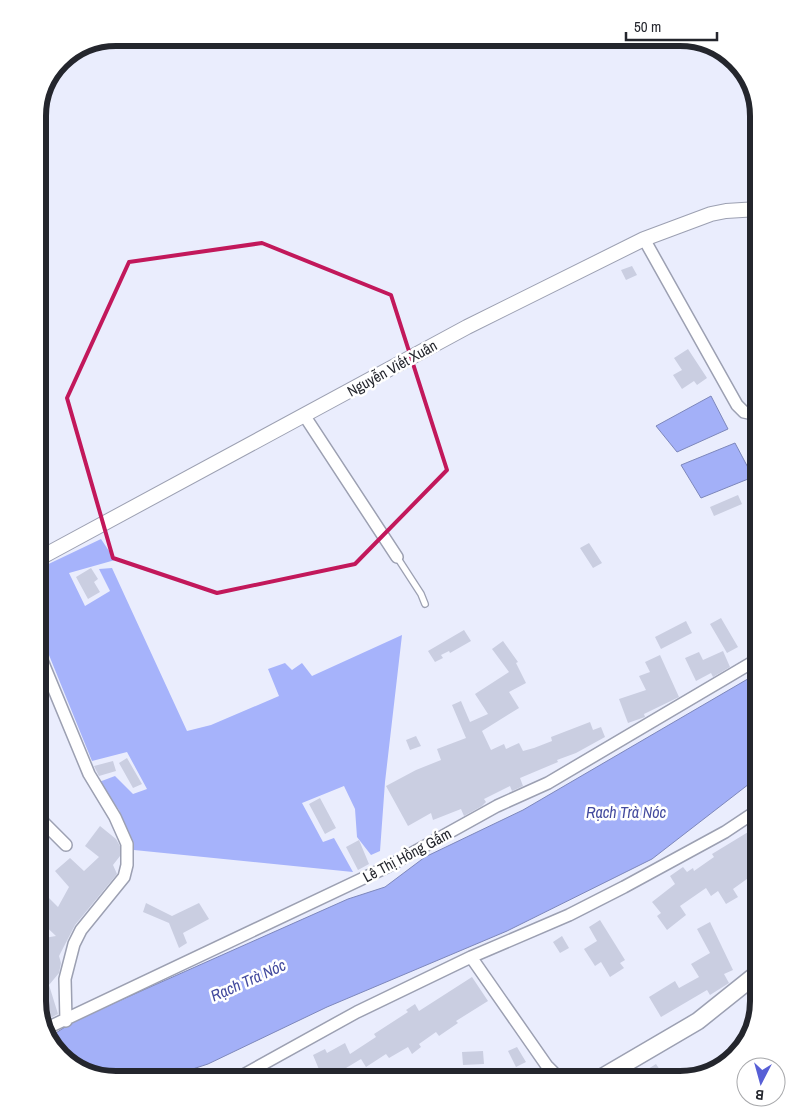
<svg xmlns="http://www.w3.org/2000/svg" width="796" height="1117" font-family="'Archivo Narrow',sans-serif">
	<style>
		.forest { fill: #a6b3fb }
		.water { fill: #a3b0f8; stroke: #7d87bb }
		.building { fill: #cacee1 }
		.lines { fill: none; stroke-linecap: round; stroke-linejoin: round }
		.service-casing { stroke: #9ca0b2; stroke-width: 8 }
		.minor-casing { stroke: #9ca0b2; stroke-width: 14 }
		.tertiary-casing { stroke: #9ca0b2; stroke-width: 16 }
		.secondary-casing { stroke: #9ca0b2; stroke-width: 19 }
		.service { stroke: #fff; stroke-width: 5.5 }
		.minor { stroke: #fff; stroke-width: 11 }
		.tertiary { stroke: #fff; stroke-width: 14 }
		.secondary { stroke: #fff; stroke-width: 16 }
		.marked { fill: none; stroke: #c2185b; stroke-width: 4; stroke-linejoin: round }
		.labels { text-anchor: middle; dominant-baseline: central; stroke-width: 5; stroke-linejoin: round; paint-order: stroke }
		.street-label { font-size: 15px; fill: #24262d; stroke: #fff }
		.water-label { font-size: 16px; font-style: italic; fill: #434a9e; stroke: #fff }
		.rim { fill: none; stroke: #24262d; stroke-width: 6 }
	</style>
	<rect width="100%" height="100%" fill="#eaedfd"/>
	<path class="forest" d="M101 539 115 560 69 573 85 606 110 591 99 569 112 568 187 731 211 725 279 696 268 669 285 663 292 670 302 663 312 676 402 635 385 782 380 851 371 855 357 837 355 809 344 786 302 803 323 842 334 838 353 872 134 850 119 810 99 782 115 776 133 794 147 789 127 752 92 761 38 628V569Z"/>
	<path class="water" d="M711 396 728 429 677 452 656 426Z
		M735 443 753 477 701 498 681 465Z
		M758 673V777L652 859 507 931 327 1007 208 1064 162 1079H112L77 1069 48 1040V1038L76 1020 348 899 385 887 425 857 523 810Z"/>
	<path class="building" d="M747 230H758V251H748Z
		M632 266 637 275 626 280 621 270Z
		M688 349 707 378 697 385 694 381 682 389 673 375 682 370 674 358Z
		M738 495 742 504 714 516 710 507Z
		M589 543 602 563 593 568 580 548Z
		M91 568 98 579 94 582 100 592 88 599 76 577Z
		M721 618 738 647 727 653 710 624Z
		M686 621 692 633 661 649 655 637Z
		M464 630 471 641 450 653 449 651 441 655 443 658 435 662 428 651Z
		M503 641 518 662 516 663 526 683 509 692 519 708 482 731 491 750 504 744 506 749 519 743 523 751 534 748 552 741 551 737 590 722 593 730 601 727 605 737 576 753 557 760 558 762 520 778 523 786 512 791 510 786 484 799 486 802 482 806 464 816 461 809 433 820 431 813 408 826 386 786 416 770 441 760 437 749 466 738 452 705 461 701 470 722 488 714 475 694 509 672 492 649Z
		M723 651 730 667 713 677 711 673 696 681 685 658 699 652 703 660Z
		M660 655 679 697 644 714 645 717 628 723 619 699 646 690 639 676 650 672 645 662Z
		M416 736 421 746 410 750 406 740Z
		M127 758 142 784 133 788 119 763Z
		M113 761 116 771 99 776 94 766Z
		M320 798 336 828 325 834 309 804Z
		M100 826 116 839 120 846V856L113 865 117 874 75 925 59 956 61 963 59 973 49 985 58 1014 43 1022 38 1000V939L56 936 38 919V912L48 897 58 907 69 887 55 871 70 858 84 871 99 857 85 846Z
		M758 826V871L733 889 738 897 726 904 718 891 711 896 706 888 680 906 686 915 667 930 657 916 661 913 652 902 675 884 670 876 683 867 687 872 693 868 694 871 714 857 712 854Z
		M359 840 369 864 358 870 346 847Z
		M146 903 172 916 199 903 209 919 183 933 187 943 179 948 169 923 143 912Z
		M600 920 625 960 620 963 624 968 610 977 601 962 595 966 584 949 597 941 589 927Z
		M710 922 733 970 724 974 729 983 710 995 707 990 661 1017 649 997 675 981 679 988 699 977 691 964 710 953 697 929Z
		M562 936 569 948 560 953 553 942Z
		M472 977 488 1001 456 1021 458 1023 439 1036 436 1032 419 1044 421 1047 412 1054 408 1047 389 1058 386 1054 366 1067 361 1059 336 1074 338 1079H323L313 1055 325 1049 327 1053 345 1043 350 1054 376 1037 374 1034 408 1012 406 1010 415 1004 419 1011Z
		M517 1047 526 1062 516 1067 508 1051Z
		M483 1051 484 1064 463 1065 462 1052Z
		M656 1064 666 1079H655L648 1069Z"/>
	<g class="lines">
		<defs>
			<path id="service" d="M397 557 421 594 425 604"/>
			<path id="minor" d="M644 239 737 405 744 412 758 415
				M304 415 397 557
				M38 651 89 774 115 817 127 844V865L124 877 81 930 74 944 65 979 66 1021
				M38 817 66 845
				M471 957 547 1066 556 1075 565 1079
				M751 980 758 993
				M45 1029 387 867 497 806 548 783 758 659
				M618 1069 623 1079
				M236 1079 357 1012 471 957 569 915 624 887 725 832 758 810"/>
			<path id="tertiary" d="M38 559 467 327 644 239 711 214 726 211 758 209"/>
			<path id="secondary" d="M599 1079 698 1021 758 973"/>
		</defs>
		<use href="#service" class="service-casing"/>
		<use href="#minor" class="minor-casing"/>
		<use href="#tertiary" class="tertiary-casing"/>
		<use href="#secondary" class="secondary-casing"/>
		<use href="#service" class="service"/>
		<use href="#minor" class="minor"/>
		<use href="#tertiary" class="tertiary"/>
		<use href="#secondary" class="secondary"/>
	</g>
	<path class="marked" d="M262 243 391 295 447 470 355 564 217 593 113 558 67 398 129 262Z"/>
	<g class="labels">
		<g class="street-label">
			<text transform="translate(392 368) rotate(-29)">Nguyễn Viết Xuân</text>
			<text transform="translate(407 855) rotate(-28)">Lê Thị Hồng Gấm</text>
		</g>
		<g class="water-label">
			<text x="626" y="812">Rạch Trà Nóc</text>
			<text transform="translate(248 980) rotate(-24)">Rạch Trà Nóc</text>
		</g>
	</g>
	<path d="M0 0H796V1117H0ZM116 46H680A70 70 0 0 1 750 116V1001A70 70 0 0 1 680 1071H116A70 70 0 0 1 46 1001V116A70 70 0 0 1 116 46Z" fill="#fff" fill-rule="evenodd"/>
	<path class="rim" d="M116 46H680A70 70 0 0 1 750 116V1001A70 70 0 0 1 680 1071H116A70 70 0 0 1 46 1001V116A70 70 0 0 1 116 46Z"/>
	<g transform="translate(761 1082) rotate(186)"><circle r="24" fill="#ffffff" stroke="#a7a8ab"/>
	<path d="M0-4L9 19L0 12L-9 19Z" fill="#575fd6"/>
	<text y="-8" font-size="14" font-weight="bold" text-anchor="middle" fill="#24262d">B</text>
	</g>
	<path d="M626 32v8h91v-8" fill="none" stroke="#24262d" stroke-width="2.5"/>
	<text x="634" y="32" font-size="15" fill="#24262d" stroke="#ffffff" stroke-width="4" paint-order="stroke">50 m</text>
</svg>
